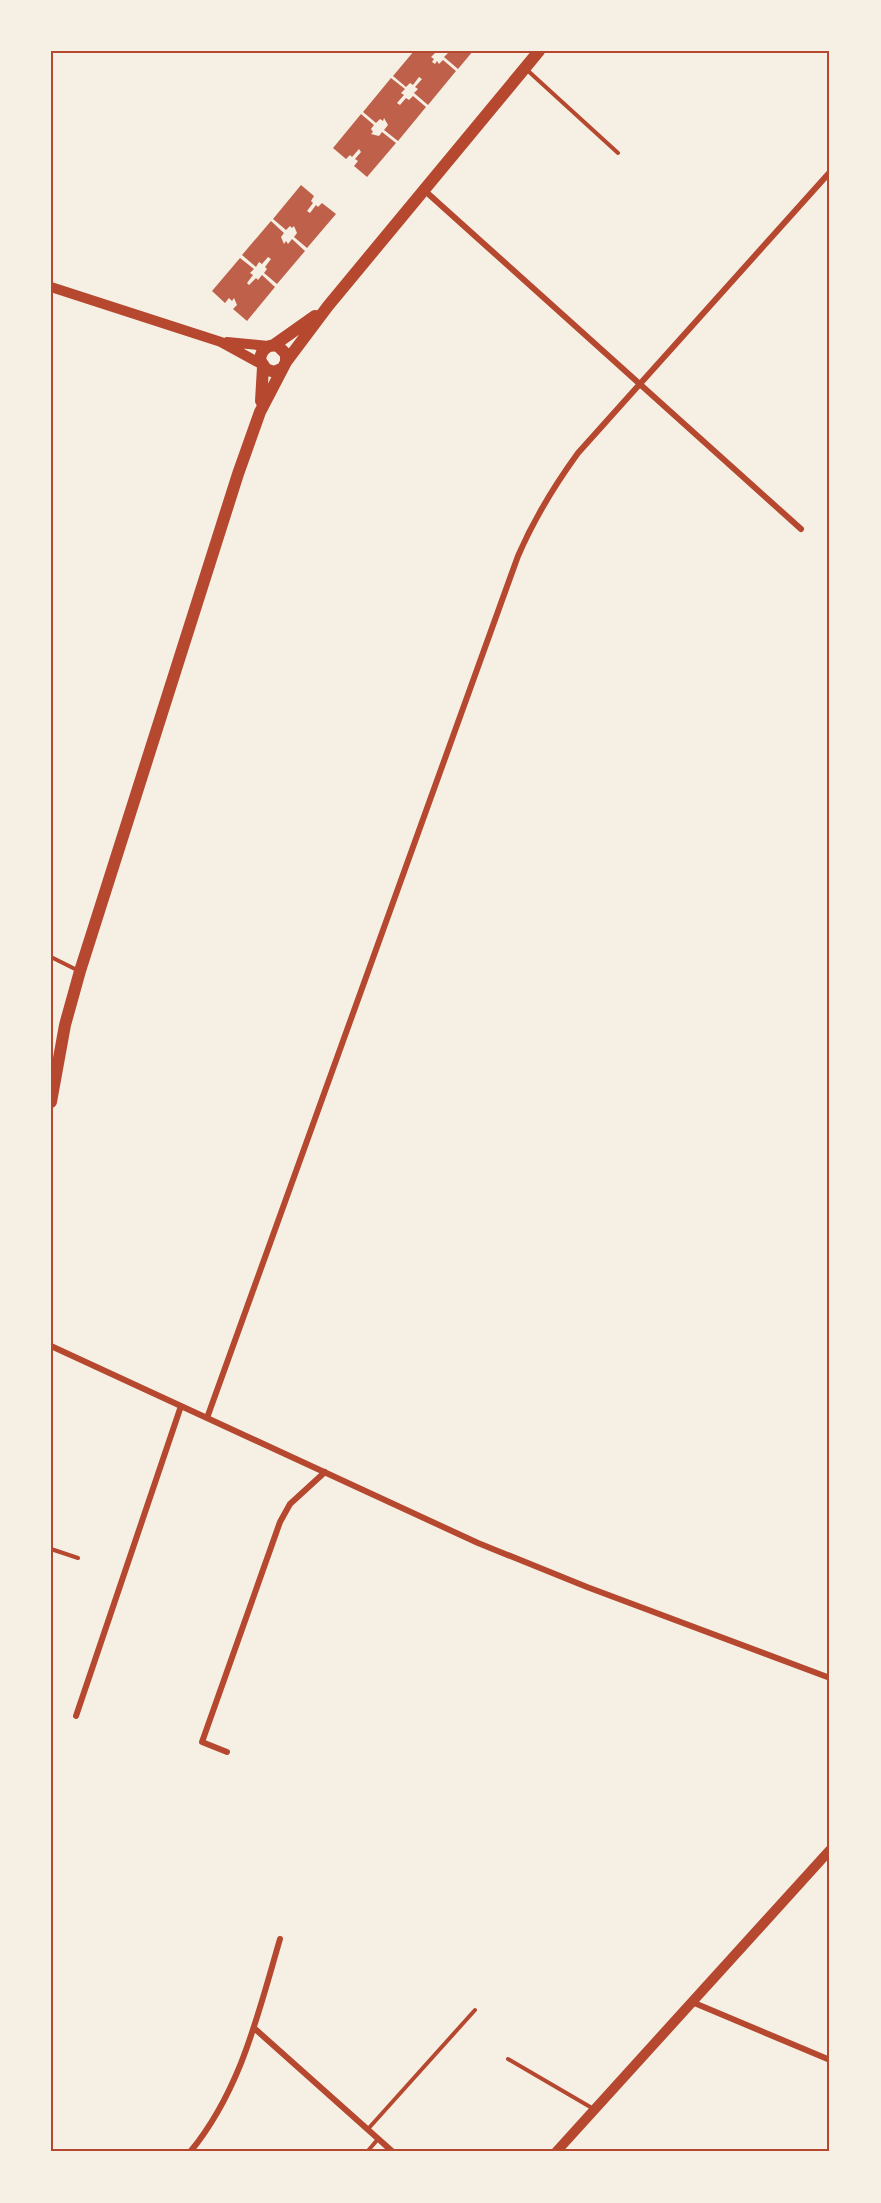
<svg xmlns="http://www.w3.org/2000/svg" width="881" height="2203" font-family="'Sofia Sans Condensed',sans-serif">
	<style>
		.building { fill: #bf614a }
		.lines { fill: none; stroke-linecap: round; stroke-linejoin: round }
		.service { stroke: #b5482f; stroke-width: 4 }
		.minor { stroke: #b5482f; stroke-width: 6 }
		.tertiary { stroke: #b5482f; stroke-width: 10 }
		.secondary { stroke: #b5482f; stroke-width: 12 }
		.neatline { fill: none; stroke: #b5482f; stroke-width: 2 }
	</style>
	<rect width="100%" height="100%" fill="#f6efe4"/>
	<path class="building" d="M414 51H433L435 53 431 57 434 59 432 62 435 64 437 61 439 64 443 60 456 71 428 105 414 93 418 89 415 87 422 79 419 77 413 85 410 83 406 87 393 76Z
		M446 51H473L458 69 444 57 448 53Z
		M391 78 405 89 401 93 404 95 397 103 400 105 406 98 409 100 413 96 426 107 398 141 384 130 388 125 384 118 383 121 380 119 376 123 363 112Z
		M361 114 374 125 371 129 373 132 371 134 379 136 382 132 396 143 367 177 354 166 358 161 355 159 361 152 359 149 352 157 350 155 346 159 333 148Z
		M301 185 314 196 311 201 313 203 307 211 310 213 316 205 318 207 322 203 336 214 307 248 294 237 297 233 294 226 292 228 290 226 286 230 273 219Z
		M271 221 284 233 281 237 284 244 286 241 288 244 292 239 305 251 277 284 264 273 267 269 265 267 271 259 268 257 262 264 259 262 256 267 242 255Z
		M240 258 254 269 250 273 253 275 247 283 249 285 256 278 258 280 262 275 275 287 247 321 233 309 237 305 234 298 232 301 229 298 225 303 212 291Z"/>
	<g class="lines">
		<path class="service" d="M526 69 618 153
			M51 957 77 970
			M51 1549 78 1558
			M508 2059 592 2108
			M368 2129 475 2010
			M367 2152 378 2139"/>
		<path class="minor" d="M424 190 801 529
			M51 1346 478 1543 587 1587 830 1678
			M207 1418 518 556C534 519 554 486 578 453L830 172
			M76 1716 181 1406
			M227 1752 202 1742 280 1522 290 1504 325 1472
			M692 2002 830 2060
			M254 2028 393 2152
			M190 2152C241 2090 258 2014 280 1939"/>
		<path class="tertiary" d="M51 287 221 342 261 364
			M227 342 268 346
			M556 2152 830 1850"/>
		<path class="secondary" d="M274 345 315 316
			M281 369 274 372 266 369 260 360C261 349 268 344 278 346L286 354V362
			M261 401 263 367
			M51 1102 65 1025 80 971 238 474 260 412 286 362 328 306 539 51"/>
	</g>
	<rect width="881" height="2203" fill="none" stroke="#f6efe4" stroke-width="105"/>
	<rect x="52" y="52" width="776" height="2098" class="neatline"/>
</svg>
